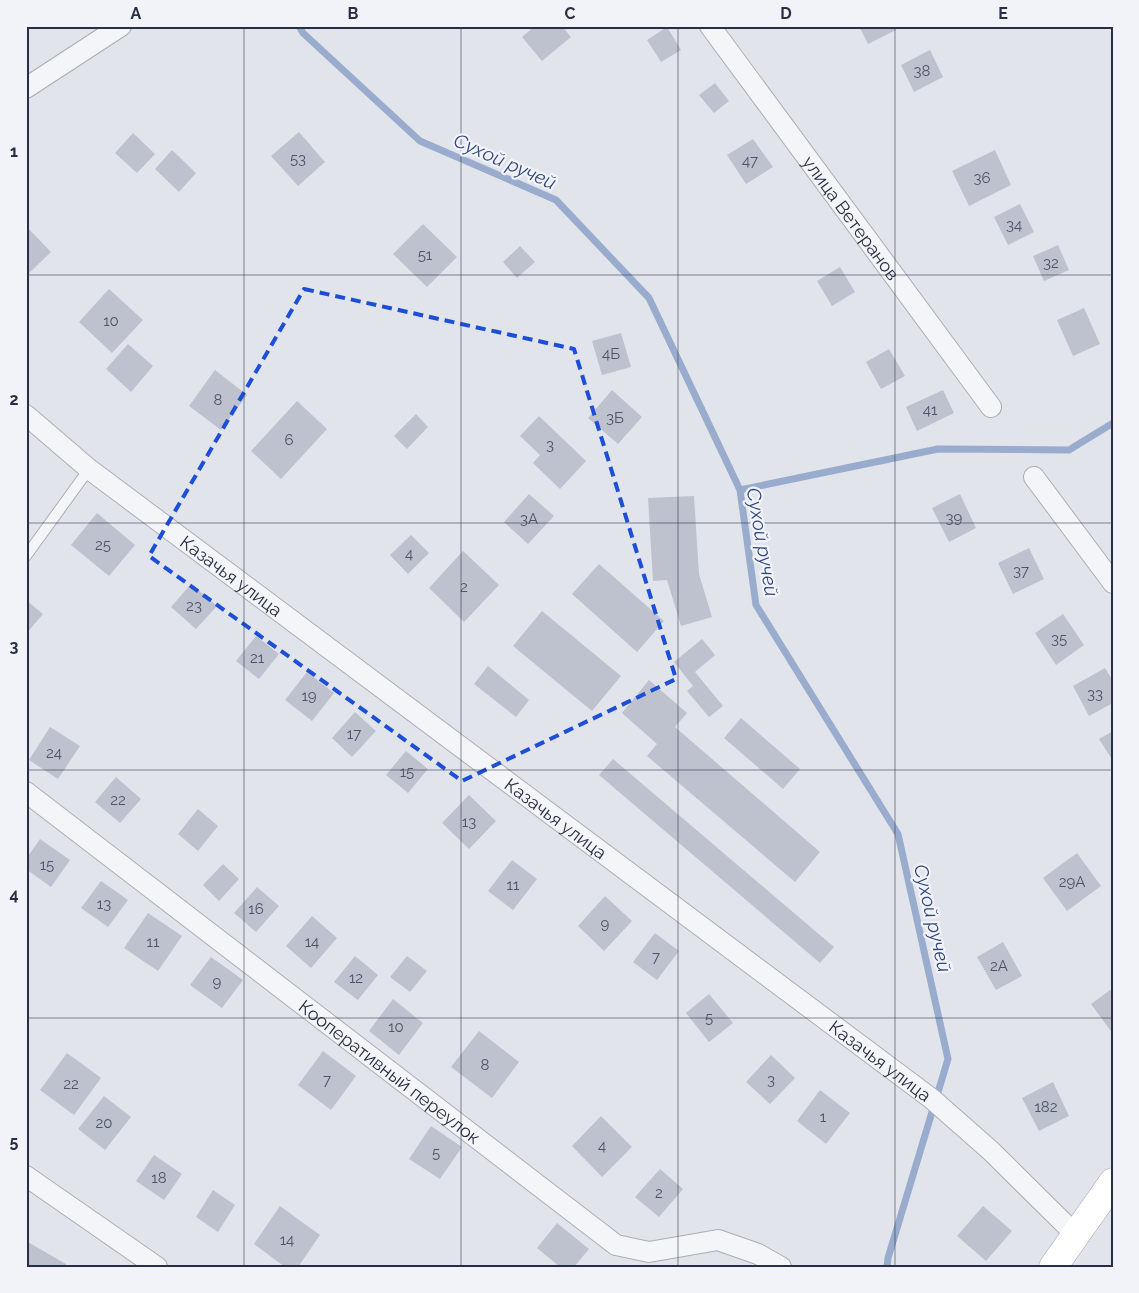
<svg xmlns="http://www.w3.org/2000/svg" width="1139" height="1293" font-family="Raleway,sans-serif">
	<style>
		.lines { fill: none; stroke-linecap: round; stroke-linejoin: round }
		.stream { stroke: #9aaccd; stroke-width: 7 }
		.building { fill: #bec2ce }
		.service-casing { stroke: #aaaeb9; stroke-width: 12 }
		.minor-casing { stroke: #aaaeb9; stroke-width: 22 }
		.primary-casing { stroke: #a0a6b7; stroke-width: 29 }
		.service { stroke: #f4f5f9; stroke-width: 10 }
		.minor { stroke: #f4f5f9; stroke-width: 20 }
		.primary { stroke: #fff; stroke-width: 28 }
		.marked { fill: none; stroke: #1d4ed8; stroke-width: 4; stroke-dasharray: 10 6; stroke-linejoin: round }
		.grid { fill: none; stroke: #282f44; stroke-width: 1; stroke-opacity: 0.55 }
		.labels { text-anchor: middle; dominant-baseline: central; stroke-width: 4.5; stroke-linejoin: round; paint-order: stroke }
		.number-label { font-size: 15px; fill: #4e5466 }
		.street-label { font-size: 18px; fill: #282f44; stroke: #f1f3f8 }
		.water-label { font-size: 19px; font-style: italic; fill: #30477a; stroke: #f1f3f8 }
		.neatline { fill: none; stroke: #282f44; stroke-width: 2 }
		.grid-label { font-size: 16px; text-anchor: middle; font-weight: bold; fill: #282f44 }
	</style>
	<rect width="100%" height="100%" fill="#e1e4eb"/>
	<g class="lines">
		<path class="stream" d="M299 26 303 33 420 141 556 200 649 298 740 490 756 605 898 834 948 1059 888 1258 887 1267
			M740 490 938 449 1069 450 1113 423"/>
	</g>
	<path class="building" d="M535 26H562L571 37 542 61 522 37Z
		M859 26H894L896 30 868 44Z
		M667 27 681 50 661 62 647 40Z
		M930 50 943 77 914 92 901 65Z
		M715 83 729 101 714 113 699 95Z
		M299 132 325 162 298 186 271 156Z
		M133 133 155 154 137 173 115 153Z
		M753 139 773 167 746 184 727 155Z
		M172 150 196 173 179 192 155 169Z
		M995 150 1011 185 969 206 952 171Z
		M1020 204 1034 232 1008 245 994 217Z
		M423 224 457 257 427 287 393 254Z
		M26 226 51 252 26 276Z
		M1058 245 1069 270 1044 281 1033 256Z
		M520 246 535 262 517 278 503 262Z
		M840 267 855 292 832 306 817 281Z
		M109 289 143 320 112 353 79 322Z
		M1084 308 1100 344 1073 356 1057 320Z
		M621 333 631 367 602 375 592 341Z
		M128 344 153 366 131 392 106 369Z
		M889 349 905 376 881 389 866 362Z
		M215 370 247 395 221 430 189 406Z
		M612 390 642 417 618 444 588 418Z
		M943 390 954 413 917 431 906 407Z
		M297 401 327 429 281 479 251 451Z
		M416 414 428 427 407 449 394 436Z
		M539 416 586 461 560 489 533 463 540 455 520 436Z
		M529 494 554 516 528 544 504 522Z
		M960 494 976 528 949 542 932 508Z
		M694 496 699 574 712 617 681 626 667 580 653 581 648 498Z
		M97 513 135 545 109 576 71 545Z
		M411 535 429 553 408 574 390 555Z
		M1029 548 1044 579 1013 594 998 563Z
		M463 551 499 585 464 622 429 588Z
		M599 564 664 621 637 652 572 594Z
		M191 584 217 606 196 629 171 607Z
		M26 600 43 614 26 634Z
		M542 611 621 676 592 711 513 646Z
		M1063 614 1084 645 1056 665 1035 633Z
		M256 636 279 654 259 679 236 661Z
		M702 639 715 655 695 672 723 706 709 717 687 691 693 686 674 662Z
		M488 666 529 700 516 717 474 684Z
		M1105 668 1113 681V703L1089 716 1073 686Z
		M307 672 334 693 312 721 285 700Z
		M649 680 687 713 675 727 820 852 795 882 647 756 657 744 622 713Z
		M355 712 376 731 352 757 332 738Z
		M741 718 800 769 783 789 724 738Z
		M50 727 80 746 58 779 29 760Z
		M1113 731V761L1099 739Z
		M406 751 428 769 408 793 386 775Z
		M613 759 834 947 820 963 599 775Z
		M116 777 141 799 120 823 95 802Z
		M469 795 496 821 469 849 442 823Z
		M198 809 218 826 198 851 178 834Z
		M40 839 70 860 51 887 26 869V859Z
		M1077 853 1101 886 1067 911 1043 878Z
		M512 860 537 879 513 910 488 891Z
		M223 864 239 879 219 901 203 885Z
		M101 881 128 900 108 927 81 908Z
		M257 887 279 906 256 932 234 913Z
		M605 896 632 921 604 951 578 926Z
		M148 913 182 936 158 971 124 948Z
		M312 916 337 938 311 968 286 946Z
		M655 933 679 951 657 980 633 962Z
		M1003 942 1022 976 996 990 977 957Z
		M355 956 378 975 358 1000 334 982Z
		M407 956 427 971 410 992 390 977Z
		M211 957 243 980 222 1008 190 985Z
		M1113 988V1034L1091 1004Z
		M709 994 733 1023 709 1042 686 1013Z
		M393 999 423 1023 399 1055 369 1031Z
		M479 1031 519 1062 492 1098 451 1067Z
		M323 1051 356 1076 331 1110 298 1085Z
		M67 1053 101 1078 74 1115 40 1090Z
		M771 1055 795 1078 770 1104 746 1082Z
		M1053 1082 1069 1116 1039 1131 1022 1098Z
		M820 1090 850 1113 826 1144 797 1121Z
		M104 1096 131 1117 105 1150 78 1129Z
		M601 1116 632 1147 602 1177 572 1146Z
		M431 1126 462 1147 440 1179 409 1159Z
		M154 1155 182 1174 164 1200 136 1181Z
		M660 1169 683 1189 659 1217 635 1197Z
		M213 1190 235 1205 218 1232 196 1217Z
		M280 1206 320 1235 298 1267H285L254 1244Z
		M983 1206 1012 1231 986 1261 957 1236Z
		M557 1223 589 1249 574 1267H560L537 1248Z
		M26 1241 66 1264 64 1267H26Z"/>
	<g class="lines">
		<defs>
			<path id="service" d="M26 556 89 469"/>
			<g id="minor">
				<path id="s1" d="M710 26 991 407"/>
				<path d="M26 88 121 26"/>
				<path id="s2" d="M26 415 89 469 932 1099 991 1151 1075 1234"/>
				<path d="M1034 477 1113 583"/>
				<path id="s3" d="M26 792 616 1245 649 1252 718 1240 758 1254 781 1267"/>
				<path d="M26 1176 157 1267"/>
			</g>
			<path id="primary" d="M1053 1267 1113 1182"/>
		</defs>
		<use href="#service" class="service-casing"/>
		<use href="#minor" class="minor-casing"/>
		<use href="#primary" class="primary-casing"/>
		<use href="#service" class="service"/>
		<use href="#minor" class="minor"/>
		<use href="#primary" class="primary"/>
	</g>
	<path class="marked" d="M304 289 574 349 676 679 462 781 149 556Z"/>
	<path class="grid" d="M244 26V1267M461 26V1267M678 26V1267M895 26V1267M26 275H1113M26 523H1113M26 770H1113M26 1018H1113"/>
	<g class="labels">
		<g class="number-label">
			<text x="922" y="71">38</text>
			<text x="298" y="159">53</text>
			<text x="750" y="161">47</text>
			<text x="982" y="178">36</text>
			<text x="1014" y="225">34</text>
			<text x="425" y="255">51</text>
			<text x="1051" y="263">32</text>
			<text x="111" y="321">10</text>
			<text x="611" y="354">4Б</text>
			<text x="218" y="400">8</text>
			<text x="930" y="410">41</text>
			<text x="615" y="418">3Б</text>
			<text x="289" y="440">6</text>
			<text x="550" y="445">3</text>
			<text x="954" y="518">39</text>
			<text x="529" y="519">3А</text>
			<text x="103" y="545">25</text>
			<text x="409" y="554">4</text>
			<text x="1021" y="571">37</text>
			<text x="464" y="587">2</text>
			<text x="194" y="606">23</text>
			<text x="1059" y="639">35</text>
			<text x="257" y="658">21</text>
			<text x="1095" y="694">33</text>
			<text x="309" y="696">19</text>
			<text x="354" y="734">17</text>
			<text x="54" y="753">24</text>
			<text x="407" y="772">15</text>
			<text x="118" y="800">22</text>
			<text x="469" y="822">13</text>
			<text x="47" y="865">15</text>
			<text x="1072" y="882">29А</text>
			<text x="513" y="885">11</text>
			<text x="104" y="904">13</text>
			<text x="256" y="909">16</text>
			<text x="605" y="924">9</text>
			<text x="153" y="942">11</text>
			<text x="312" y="942">14</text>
			<text x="656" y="957">7</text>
			<text x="999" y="966">2А</text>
			<text x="356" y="978">12</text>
			<text x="217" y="982">9</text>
			<text x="709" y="1018">5</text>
			<text x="396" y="1027">10</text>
			<text x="485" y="1065">8</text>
			<text x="327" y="1080">7</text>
			<text x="771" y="1080">3</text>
			<text x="71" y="1084">22</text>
			<text x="1046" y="1107">182</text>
			<text x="823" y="1117">1</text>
			<text x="104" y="1123">20</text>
			<text x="602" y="1146">4</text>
			<text x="436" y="1153">5</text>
			<text x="159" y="1178">18</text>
			<text x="659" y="1193">2</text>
			<text x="287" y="1240">14</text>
		</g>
		<g class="street-label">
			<text stroke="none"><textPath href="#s1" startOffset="238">улица Ветеранов</textPath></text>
			<text stroke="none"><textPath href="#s2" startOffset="261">Казачья улица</textPath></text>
			<text stroke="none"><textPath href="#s2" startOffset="666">Казачья улица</textPath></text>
			<text stroke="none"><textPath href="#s2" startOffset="1071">Казачья улица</textPath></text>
			<text stroke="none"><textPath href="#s3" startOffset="459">Кооперативный переулок</textPath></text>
		</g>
		<g class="water-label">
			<text transform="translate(505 161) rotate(24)">Сухой ручей</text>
			<text transform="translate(763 542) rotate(80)">Сухой ручей</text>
			<text transform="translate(933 918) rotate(77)">Сухой ручей</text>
		</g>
	</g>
	<rect width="1139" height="1293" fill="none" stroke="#f1f3f8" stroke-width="55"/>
	<rect x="28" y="28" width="1084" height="1238" class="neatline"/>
	<g class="grid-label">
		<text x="136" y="19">A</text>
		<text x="353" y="19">B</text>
		<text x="570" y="19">C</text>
		<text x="786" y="19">D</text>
		<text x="1003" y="19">E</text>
		<text x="14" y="157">1</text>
		<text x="14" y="405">2</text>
		<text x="14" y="652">3</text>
		<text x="14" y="900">4</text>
		<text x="14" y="1147">5</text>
	</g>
</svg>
